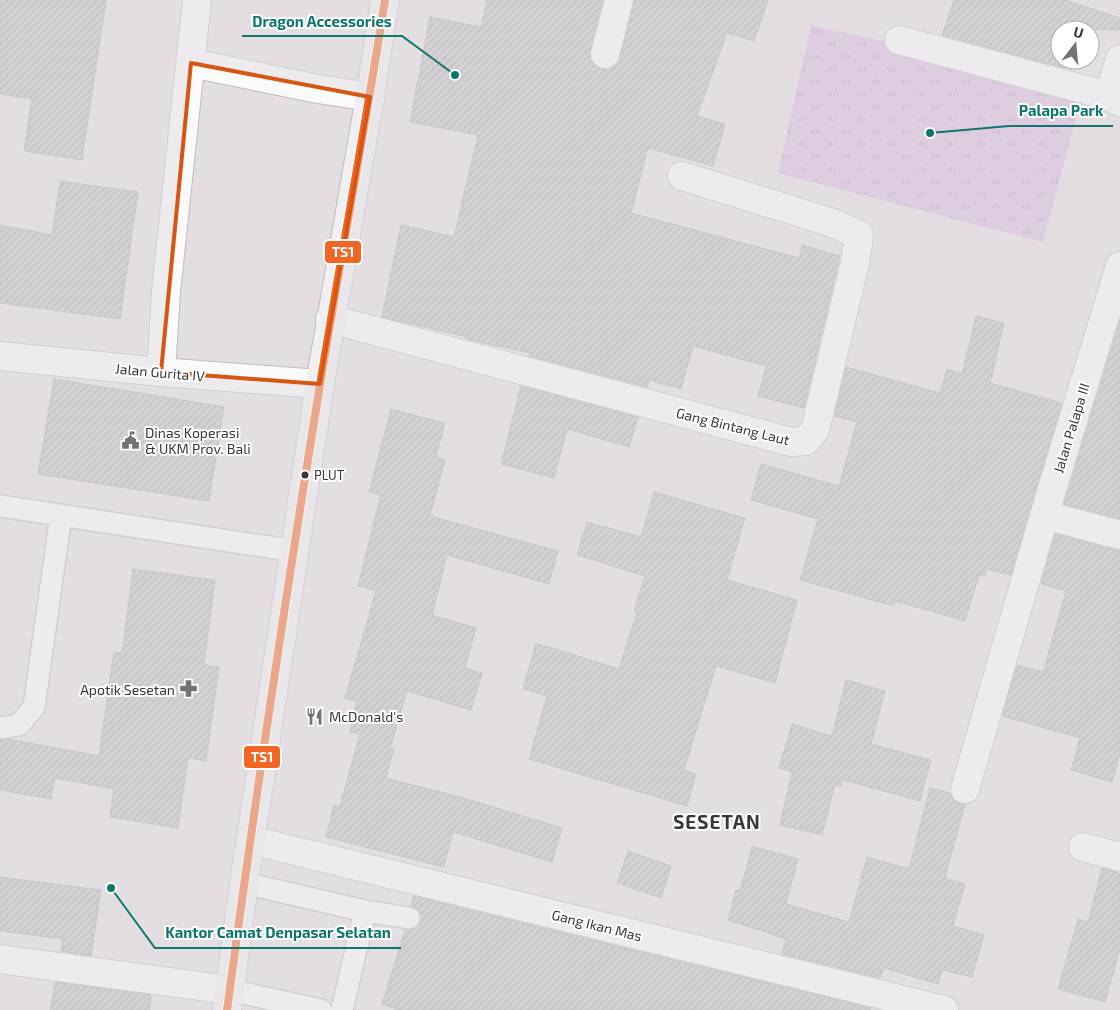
<svg xmlns="http://www.w3.org/2000/svg" width="1120" height="1010" font-family="'Exo 2',sans-serif">
	<style>
		.grass { fill: url(#grass-tufts) }
		.building { fill: url(#building-hatch); stroke: #adaaad }
		.lines { fill: none; stroke-linecap: round; stroke-linejoin: round }
		.lane-casing { stroke: #bfbcbf; stroke-width: 24 }
		.street-casing { stroke: #bfbcbf; stroke-width: 30 }
		.secondary-casing { stroke: #bfbcbf; stroke-width: 30 }
		.lane { stroke: #fbfafb; stroke-width: 21 }
		.street { stroke: #fbfafb; stroke-width: 28 }
		.secondary { stroke: #f1eff2; stroke-width: 28 }
		.bus-1-casing { stroke: #fff; stroke-width: 11 }
		.bus-1 { stroke: #f26522; stroke-width: 8 }
		.marked { fill: none; stroke: #d75611; stroke-width: 4; stroke-linejoin: round }
		.bus-dot { fill: #3a373a; stroke: #fff; stroke-width: 2 }
		.labels { text-anchor: middle; dominant-baseline: central; stroke-width: 4; stroke-linejoin: round; paint-order: stroke }
		.bus-label { font-size: 13px; fill: #3a373a; stroke: #fff; text-anchor: start }
		.street-label { font-size: 14px; fill: #3a373a; stroke: #fff }
		.poi-label { font-size: 14px; fill: #3a373a; stroke: #fff; text-anchor: start }
		.district-label { font-size: 19px; font-weight: bold; letter-spacing: 1px; fill: #3a373a; stroke: #fff }
		.leader { fill: none; stroke: #0f766e; stroke-width: 2 }
		.callout-dot { fill: #0f766e; stroke: #fff; stroke-width: 2 }
		.callout-label { font-size: 15px; text-anchor: middle; font-weight: bold; fill: #0f766e; stroke: #fff; stroke-width: 4; stroke-linejoin: round; paint-order: stroke }
		.line-badge { stroke: #fff; stroke-width: 2 }
		.badge-label { font-size: 14px; text-anchor: middle; font-weight: bold; fill: #fff }
	</style>
	<defs>
		<pattern id="grass-tufts" width="24" height="20" patternUnits="userSpaceOnUse" patternTransform="scale(1.25)"><rect width="24" height="20" fill="#d9b7df"/><path d="M3 7l-1-3M5 7V3M7 7l1-3M15 17l-1-3M17 17v-4M19 17l1-3" fill="none" stroke="#b196b6"/></pattern>
		<pattern id="building-hatch" width="6" height="6" patternUnits="userSpaceOnUse" patternTransform="scale(1.25)"><rect width="6" height="6" fill="#c3c0c3"/><path d="M-1 1l2-2M0 6l6-6M5 7l2-2" fill="none" stroke="#9f9d9f"/></pattern>
	</defs>
	<rect width="100%" height="100%" fill="#e2dee2"/>
	<path class="grass" d="M811 26 898 44 1083 92 1043 242 778 173Z"/>
	<path class="building" d="M0 0H106L82 160 24 151 32 99 0 94Z
		M487 0H603L590 51V58L594 65 602 69H609L616 65 620 58 634 0H768L754 41 727 33 697 116 725 124 713 166 648 148 631 213 799 258 802 245 840 256 804 408 758 396 766 366 693 346 681 389 649 380 647 387 529 356 530 353 471 340 467 339V337L382 317 401 225 454 237 478 135 410 122 430 17 481 27Z
		M954 0H1065L1120 18V30H1060V60H1068L1065 68 942 35Z
		M60 181 138 192 120 319 0 303V225L52 235Z
		M976 316 1004 323 990 383 1062 403 1011 575 987 569 985 576 979 575 965 621 895 601 894 606 800 580 818 519 751 500 761 464 839 486 857 422 834 416 846 367 940 393 947 369 962 374Z
		M1120 320V519L1064 504Z
		M54 379 224 407 209 501 38 474Z
		M521 386 638 417 629 447 567 429 554 478 501 464Z
		M391 409 445 423 436 457 445 460 430 516 558 551 549 584 447 555 432 615 476 628 465 668 482 673 471 710 407 691 390 748 394 749 386 778 464 798 562 828 552 862 453 832 444 867 326 837 334 805 340 806 360 734 350 732 357 701 345 698 376 591 358 586 381 495 369 492Z
		M654 492 745 518 727 580 797 600 775 683 716 666 684 770 696 774 687 806 529 759 547 696 523 689 536 643 619 669 637 612 634 611 645 576 577 555 587 522 641 537Z
		M1055 534 1120 550V754L1112 782 1071 770 1080 738 1002 716 1017 665 1043 672 1066 591 1041 584Z
		M133 569 215 580 204 665 219 667 206 761 188 758 178 828 110 817 114 789 55 778 51 799 0 790V740L8 739 99 756 114 652 122 653Z
		M846 680 885 691 871 744 931 760 920 801 843 780 841 787 835 785 822 835 780 825 792 772 779 768 792 724 832 736Z
		M930 788 950 793 954 800 960 804H965L945 878 965 884 953 926 984 935 972 977 942 970 938 984 884 968 880 978 782 954 786 939 728 920 736 890 740 891 752 846 798 859 786 904 849 922 867 857 909 869Z
		M628 851 671 866 661 898 617 883Z
		M1102 868 1120 872V949L1105 1002 1058 989 1078 919 1088 922Z
		M0 877 101 890 91 956 61 951 63 939 0 931Z
		M413 896 871 1008 870 1010H399L382 1004 405 930 414 929 418 926 421 920 420 913 416 908 411 906Z
		M55 982 151 995 150 1010H50Z"/>
	<g class="lines">
		<defs>
			<path id="lane" d="M0 506 295 551
				M0 728 19 725 34 707 61 515
				M244 883 365 911 409 918
				M229 990 321 1010
				M342 1010 365 911"/>
			<path id="street" d="M899 40 1109 96 1120 102
				M605 54 619 0
				M191 63 318 89 370 97
				M1109 96 1120 59
				M330 319 791 442 806 441 815 430 855 263 859 235 833 223 682 176
				M0 356 161 372 320 384
				M161 372 166 292 197 0
				M1044 515 1120 535
				M965 789 1052 489 1120 266
				M251 840 944 1010
				M1083 847 1120 857
				M0 959 229 990"/>
			<path id="secondary" d="M227 1010 244 883 320 384 370 97 385 0"/>
		</defs>
		<use href="#lane" class="lane-casing"/>
		<use href="#street" class="street-casing"/>
		<use href="#secondary" class="secondary-casing"/>
		<use href="#lane" class="lane"/>
		<use href="#street" class="street"/>
		<use href="#secondary" class="secondary"/>
		<defs>
			<path id="bus-1" d="M227 1010C255 801 286 593 320 385 341 256 365 129 385 0"/>
		</defs>
		<use href="#bus-1" class="bus-1-casing"/>
		<use href="#bus-1" class="bus-1"/>
	</g>
	<path d="M0 0H1120V1010H0ZM191 63 370 97 320 384 161 372Z" fill="#e2dee2" fill-opacity=".55" fill-rule="evenodd"/>
	<path class="marked" d="M191 63 370 97 320 384 161 372Z"/>
	<defs>
		<symbol id="civic-bare" viewBox="-9 -9 18 18"><path d="M-.6-6.5H3V-4.5H.6V-3L4-1V1h2V6H-6V1h2V-1L-.6-3ZM-1.2 2.5V6h2.4V2.5Z" fill="#757175" stroke="#fff" stroke-width="2.5" paint-order="stroke"/></symbol>
		<symbol id="pharmacy-bare" viewBox="-9 -9 18 18"><path d="M-2-6h4v4h4v4h-4v4h-4v-4h-4v-4h4Z" fill="#757175" stroke="#fff" stroke-width="2.5" paint-order="stroke"/></symbol>
		<symbol id="restaurant-bare" viewBox="-9 -9 18 18"><path d="M-5-6h1v4h1v-4h1v4h1v-4h1v5L-1.5 .5V6h-2V.5L-5-1ZM5-6V6H3V1.5H1.5Q1.5-4 5-6Z" fill="#757175" stroke="#fff" stroke-width="2.5" paint-order="stroke"/></symbol>
	</defs>
	<g fill-rule="evenodd">
		<use href="#civic-bare" x="118" y="428" width="25" height="25"/>
		<use href="#pharmacy-bare" x="176" y="676" width="25" height="25"/>
		<use href="#restaurant-bare" x="302" y="704" width="25" height="25"/>
	</g>
	<circle class="bus-dot" cx="305" cy="475" r="4.5"/>
	<g class="labels">
		<g class="bus-label">
			<text x="314" y="475">PLUT</text>
		</g>
		<g class="street-label">
			<text transform="translate(160 372) rotate(5)">Jalan Gurita IV</text>
			<text transform="translate(733 426) rotate(14)">Gang Bintang Laut</text>
			<text transform="translate(1071 428) rotate(-73)">Jalan Palapa III</text>
			<text transform="translate(597 925) rotate(14)">Gang Ikan Mas</text>
		</g>
		<g class="poi-label">
			<text x="145" y="432">Dinas Koperasi<tspan x="145" dy="16">&amp; UKM Prov. Bali</tspan></text>
			<text x="175" y="689" text-anchor="end">Apotik Sesetan</text>
			<text x="329" y="716">McDonald's</text>
		</g>
		<g class="district-label">
			<text x="717" y="821">SESETAN</text>
		</g>
	</g>
	<path class="leader" d="M455 75L402 36H242M930 133L1009 126H1113M111 888L155 948H401"/>
	<g class="callout-dot">
		<circle cx="455" cy="75" r="5"/>
		<circle cx="930" cy="133" r="5"/>
		<circle cx="111" cy="888" r="5"/>
	</g>
	<g class="callout-label">
		<text x="322" y="27">Dragon Accessories</text>
		<text x="1061" y="116">Palapa Park</text>
		<text x="278" y="938">Kantor Camat Denpasar Selatan</text>
	</g>
	<g class="line-badge">
		<rect x="324" y="240" width="38" height="24" rx="5" fill="#f26522"/>
		<rect x="243" y="745" width="38" height="24" rx="5" fill="#f26522"/>
	</g>
	<g class="badge-label">
		<text x="343" y="257">TS1</text>
		<text x="262" y="762">TS1</text>
	</g>
	<g transform="translate(1075 45) rotate(16)"><circle r="24" fill="#ffffff" stroke="#b0afb0"/>
	<path d="M0-4L9 19L0 12L-9 19Z" fill="#757175"/>
	<text y="-8" font-size="14" font-weight="bold" text-anchor="middle" fill="#3a373a">U</text>
	</g>
</svg>
